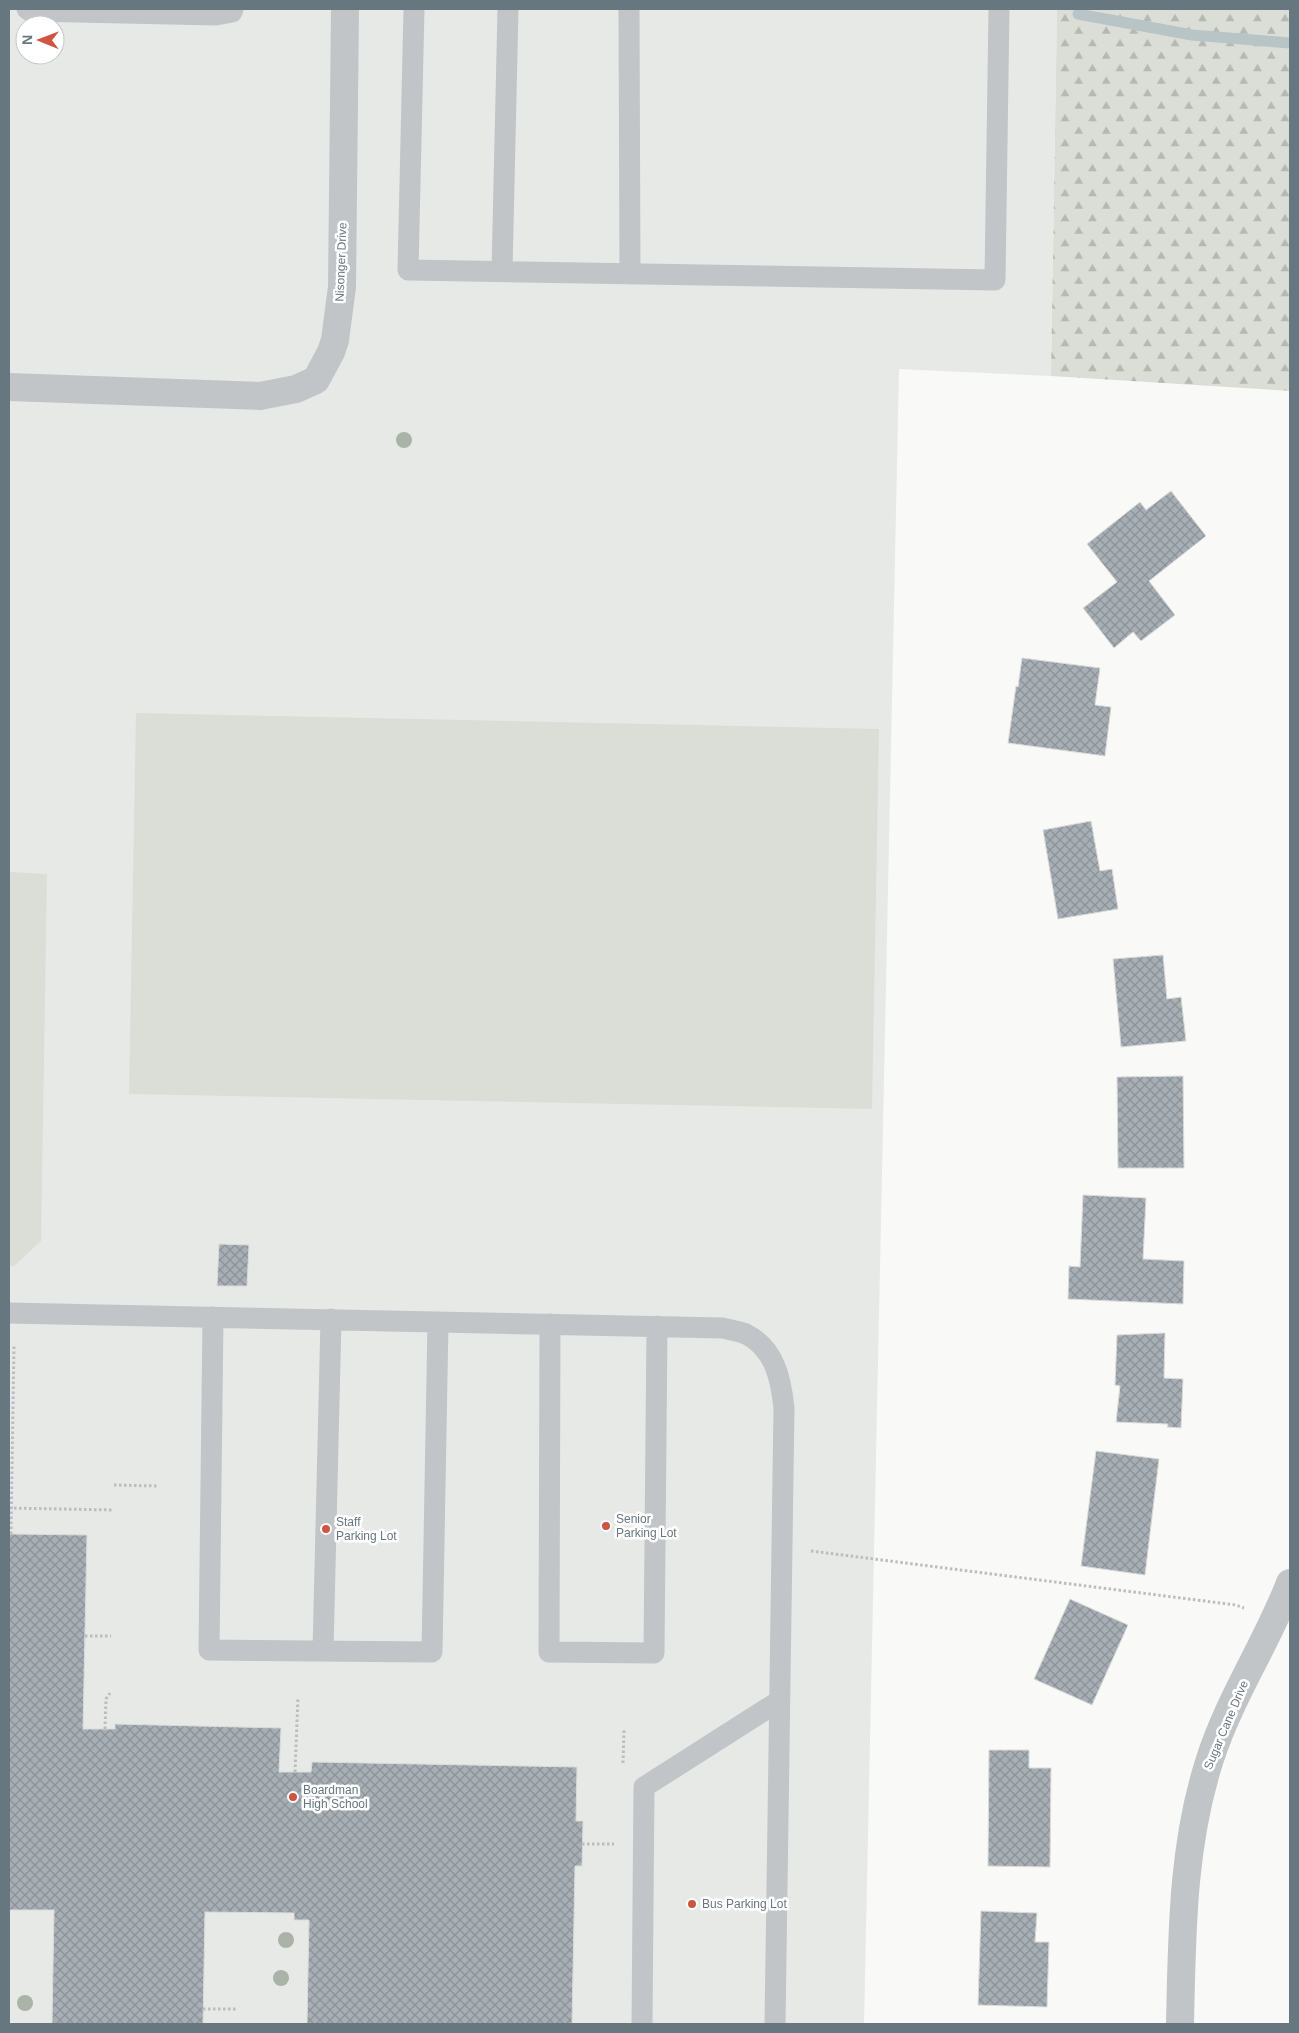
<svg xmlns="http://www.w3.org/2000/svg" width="1299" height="2033" font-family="Arial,sans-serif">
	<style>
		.built { fill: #e7e9e7; fill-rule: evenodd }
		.green { fill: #daded7 }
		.forest { fill: url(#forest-firs) }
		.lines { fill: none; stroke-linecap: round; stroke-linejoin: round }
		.stream { stroke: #b8c4c6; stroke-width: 11 }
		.building { fill: url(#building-cross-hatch); stroke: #dbdbda }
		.path { stroke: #bbbec0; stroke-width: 3; stroke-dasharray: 2.5 2.5; stroke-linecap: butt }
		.service { stroke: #c1c5c8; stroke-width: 21 }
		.minor { stroke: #c1c5c8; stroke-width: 28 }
		.tree { fill: #abb2a7 }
		.poi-dot { fill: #cf5441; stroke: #fff; stroke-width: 2 }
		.labels { text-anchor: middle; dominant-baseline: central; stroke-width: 5; stroke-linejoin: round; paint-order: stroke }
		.street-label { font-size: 12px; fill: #67777f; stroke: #fff }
		.poi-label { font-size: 12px; fill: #67777f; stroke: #fff; text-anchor: start }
	</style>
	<defs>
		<pattern id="forest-firs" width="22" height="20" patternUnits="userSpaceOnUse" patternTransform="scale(1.25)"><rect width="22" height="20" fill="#daded7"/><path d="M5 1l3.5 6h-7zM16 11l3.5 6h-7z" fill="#b5b9b4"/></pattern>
		<pattern id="building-cross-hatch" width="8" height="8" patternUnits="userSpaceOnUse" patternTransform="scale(1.25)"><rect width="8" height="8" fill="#a7afb4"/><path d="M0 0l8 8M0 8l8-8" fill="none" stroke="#8c9398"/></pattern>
	</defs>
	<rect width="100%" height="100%" fill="#f9f9f7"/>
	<path class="built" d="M9 9H1057L1051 376 899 369 864 2024H9ZM25 25H55V55H25Z"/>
	<path class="green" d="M136 713 879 729 872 1109 129 1094Z
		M9 872 47 874 41 1241 14 1266H9Z"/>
	<path class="forest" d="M1057 9H1290V391L1051 376Z"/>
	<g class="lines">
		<path class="stream" d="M1078 14 1192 35 1290 43"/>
	</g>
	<path class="building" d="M1171 491 1206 536 1149 581 1175 615 1141 641 1133 632 1114 648 1083 608 1117 582 1087 544 1140 502 1146 510Z
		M1022 658 1100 668 1095 705 1111 707 1105 756 1008 743 1016 686 1018 687Z
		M1091 821 1100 871 1112 869 1118 909 1058 919 1043 830Z
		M1163 955 1167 999 1181 997 1186 1041 1121 1047 1113 959Z
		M1183 1076 1184 1168H1118L1117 1077Z
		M1083 1195 1146 1198 1143 1259 1184 1261 1183 1304 1068 1299 1069 1266 1080 1267Z
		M219 1244 249 1245 247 1286H217Z
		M1165 1333 1164 1378 1183 1379 1181 1428 1167 1427 1168 1424 1116 1422 1120 1386 1115 1385 1117 1335Z
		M1096 1451 1159 1459 1145 1575 1081 1566Z
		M9 1534 87 1535 83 1729H115V1724L281 1728 279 1772H311L312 1762 577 1767 576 1821H583L582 1866H575L572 2024H307L309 1920H294V1913L205 1912 203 2024H52L54 1910H9Z
		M1070 1599 1128 1625 1092 1705 1034 1679Z
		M989 1750H1029V1768H1051L1050 1867 988 1866Z
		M981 1911 1037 1913 1035 1942H1049L1047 2007 978 2005Z"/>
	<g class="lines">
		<path class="path" d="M114 1485 157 1486
			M9 1508 113 1510
			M11 1534 14 1344
			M811 1551 1236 1605 1244 1608
			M85 1636H111
			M105 1729 106 1699 110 1693
			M623 1763 624 1730
			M295 1772 298 1697
			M582 1844H614
			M203 2009H237"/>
		<path class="service" d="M27 9 30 11 216 15 232 12 233 9
			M414 9 408 270 995 280 999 9
			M629 9 630 274
			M502 271 508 9
			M9 1313 723 1328C730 1330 739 1331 746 1334 775 1349 781 1379 784 1408L775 2024
			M213 1317 209 1650 432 1652 438 1322
			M550 1324 549 1652 654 1653 657 1326
			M323 1651 331 1319
			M642 2024 644 1787 779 1701"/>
		<path class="minor" d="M9 387 260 396 296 389 316 380 331 352 335 340 342 287 345 9
			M1180 2024C1182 1934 1182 1845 1210 1759 1230 1697 1267 1643 1290 1583"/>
	</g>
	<g class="tree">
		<circle cx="404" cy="440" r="8"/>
		<circle cx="286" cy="1940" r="8"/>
		<circle cx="281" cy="1978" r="8"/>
		<circle cx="25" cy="2003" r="8"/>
	</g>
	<g class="poi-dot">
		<circle cx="606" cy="1526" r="5"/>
		<circle cx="326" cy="1529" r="5"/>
		<circle cx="293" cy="1797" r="5"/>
		<circle cx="692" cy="1904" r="5"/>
	</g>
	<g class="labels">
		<g class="street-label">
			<text transform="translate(341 262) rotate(-88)">Nisonger Drive</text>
			<text transform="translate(1226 1725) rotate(-67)">Sugar Cane Drive</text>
		</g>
		<g class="poi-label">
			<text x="616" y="1519">Senior<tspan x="616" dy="14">Parking Lot</tspan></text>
			<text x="336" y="1522">Staff<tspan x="336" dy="14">Parking Lot</tspan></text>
			<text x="303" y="1790">Boardman<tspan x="303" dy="14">High School</tspan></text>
			<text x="702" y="1904">Bus Parking Lot</text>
		</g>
	</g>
	<rect width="1299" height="2033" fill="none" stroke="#67777f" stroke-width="20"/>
	<g transform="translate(40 40) rotate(271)"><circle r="24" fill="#ffffff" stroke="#c2c9cc"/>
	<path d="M0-4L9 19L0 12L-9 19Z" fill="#cf5441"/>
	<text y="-8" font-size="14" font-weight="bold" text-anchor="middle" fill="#67777f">N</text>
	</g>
</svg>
